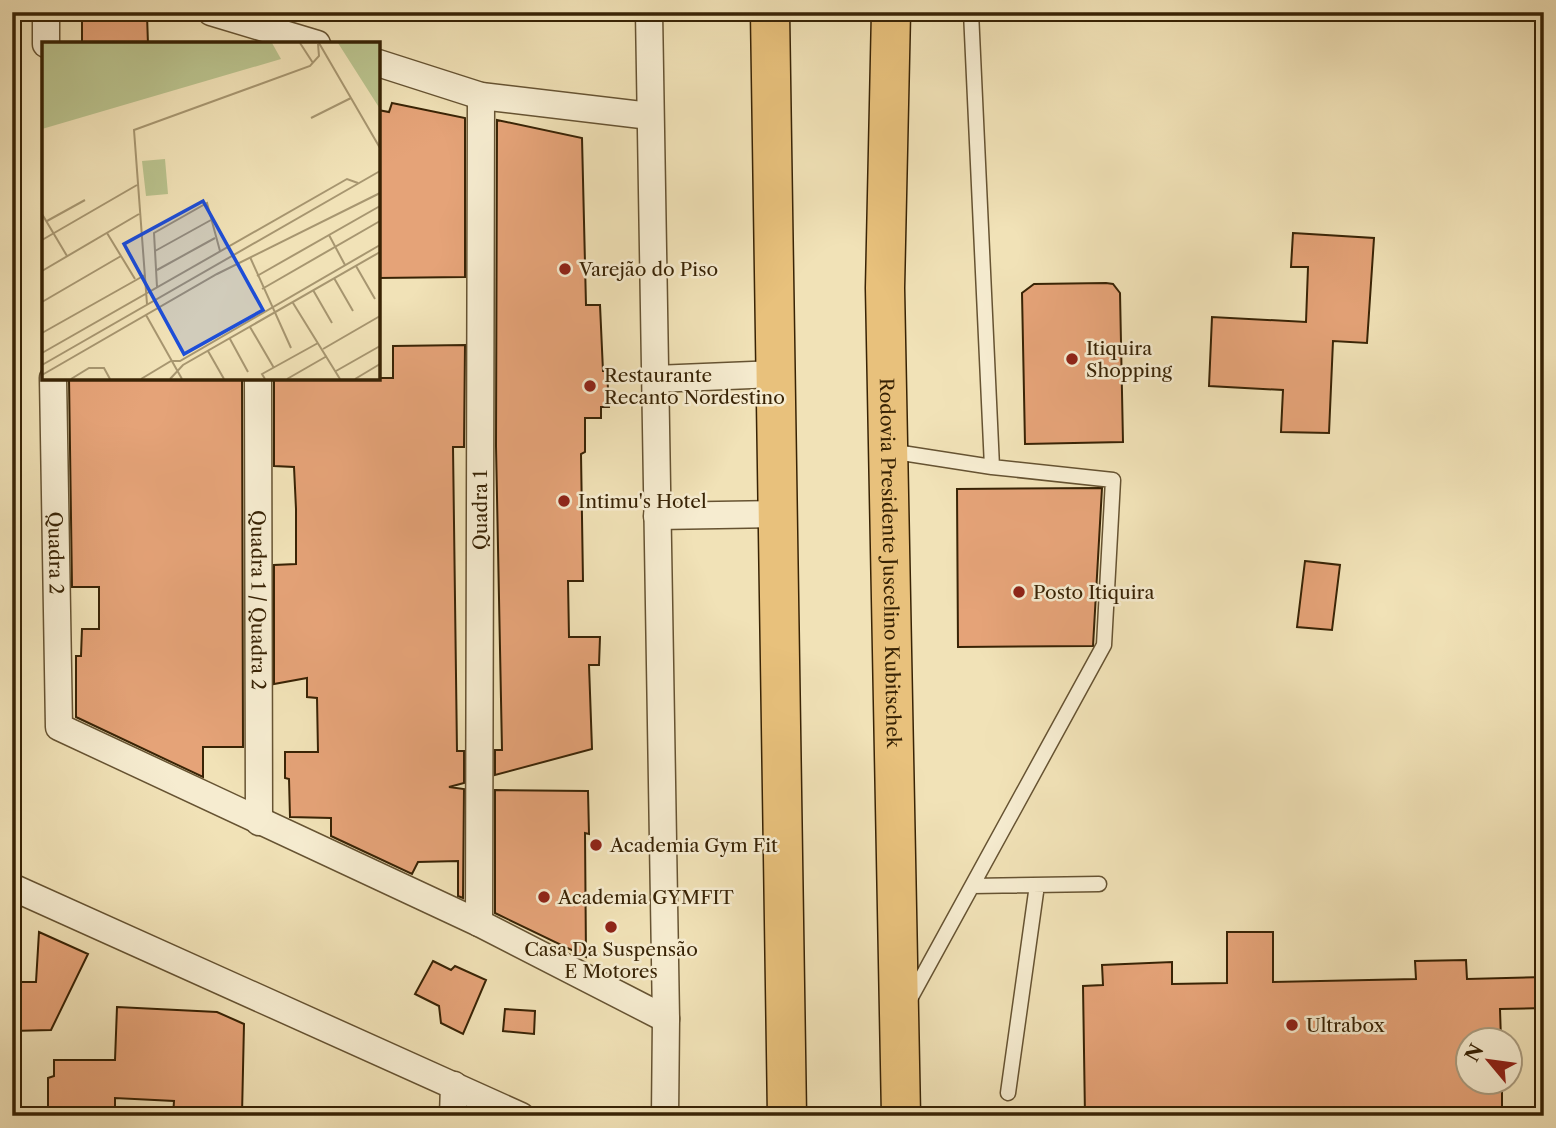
<svg xmlns="http://www.w3.org/2000/svg" width="1556" height="1128" font-family="'Libre Caslon Text',serif">
	<style>
		.building { fill: #e5a378; stroke: #382305; stroke-width: 2 }
		.lines { fill: none; stroke-linecap: round; stroke-linejoin: round }
		.service-casing { stroke: #665332; stroke-width: 17 }
		.minor-casing { stroke: #665332; stroke-width: 29 }
		.trunk-casing { stroke: #382305; stroke-width: 41 }
		.service { stroke: #f6ecd0; stroke-width: 14 }
		.minor { stroke: #f6ecd0; stroke-width: 26 }
		.trunk { stroke: #e8c17c; stroke-width: 38 }
		.poi-dot { fill: #8f2418; stroke: #f6ecd0; stroke-width: 2.5 }
		.labels { text-anchor: middle; dominant-baseline: central; stroke-width: 5; stroke-linejoin: round; paint-order: stroke }
		.poi-label { font-size: 19px; fill: #382305; stroke: #f6ecd0; text-anchor: start }
		.street-label { font-size: 19px; fill: #382305; stroke: #f6ecd0 }
		.inset-road { fill: none; stroke: #a79670; stroke-width: 2 }
		.view { fill: #1d4ed8; fill-opacity: 0.15; stroke: #1d4ed8; stroke-width: 3.5 }
		.inset-edge { fill: none; stroke: #382305; stroke-width: 3.5 }
	</style>
	<rect width="100%" height="100%" fill="#f1e2b7"/>
	<filter id="stains"><feTurbulence type="fractalNoise" baseFrequency=".00286" numOctaves="4"/><feColorMatrix values="0 0 0 0 .2 0 0 0 0 .09 0 0 0 0 .02 0 0 0 .5 -.17"/></filter>
	<radialGradient id="worn" r=".72"><stop offset=".6" stop-color="#630" stop-opacity="0"/><stop offset="1" stop-color="#630" stop-opacity=".3"/></radialGradient>
	<path class="building" d="M87 15H147L148 44H82V16Z
		M392 103 465 118V277L378 278V110L389 112Z
		M497 120 582 138 586 305H600L603 371H607L609 407H601V418H585V452L581 454 583 581H568L569 637H600L599 665H589L592 749 495 775V750H502L496 446Z
		M1293 233 1374 238 1367 343 1333 341 1329 433 1281 432 1283 390 1209 386 1212 317 1306 322 1308 267H1291Z
		M1106 283 1113 284 1120 293 1123 442 1025 444 1022 293 1034 284Z
		M465 345 464 447H453L457 751H464V783L449 787 464 789 463 898 458 896V861L418 862 412 874 331 836V818L290 817 289 779 285 778V752H318L317 698 307 697V678L274 684V565L296 564V509L294 467 274 466V378H393V346Z
		M69 378H242L243 747H203V777L76 717V656H81L82 629H99V587H72Z
		M1102 488 1093 646 958 647 957 489Z
		M1305 561 1340 565 1332 630 1297 627Z
		M495 790 588 791 589 834 585 833 586 957 495 913Z
		M39 932 88 954 51 1030 12 1031V982H36Z
		M1227 932H1273V982L1416 979 1415 961 1466 960 1467 979 1544 977V1008L1500 1009 1501 1040H1468V1082H1502V1116H1085L1083 986 1103 985 1102 965 1172 962V984L1227 983Z
		M433 961 451 970 455 966 486 980 463 1034 441 1023 439 1006 415 994Z
		M117 1007 217 1012 244 1024 242 1115 173 1116 174 1101 115 1098V1116H48V1078L54 1076V1060H115Z
		M505 1009 535 1011 534 1034 503 1031Z"/>
	<g class="lines">
		<defs>
			<path id="service" d="M889 451 992 467
				M972 886 1099 884
				M910 999 1104 645 1113 480 992 467 971 12
				M1008 1093 1037 885"/>
			<g id="minor">
				<path d="M46 12V44"/>
				<path d="M211 12 317 44"/>
				<path d="M649 12 666 1019 665 1116"/>
				<path d="M378 63 481 96 650 116"/>
				<path id="s1" d="M53 378 59 727 479 923 666 1019"/>
				<path id="s2" d="M258 378 259 822"/>
				<path d="M655 379 776 374"/>
				<path d="M657 516 778 514"/>
				<path d="M12 887 521 1116"/>
				<path id="s3" d="M479 923 481 96"/>
				<path d="M453 1116 454 1085"/>
			</g>
			<g id="trunk">
				<path d="M770 12 787 1116"/>
				<path id="s4" d="M891 12 885 288 901 1116"/>
			</g>
		</defs>
		<use href="#service" class="service-casing"/>
		<use href="#minor" class="minor-casing"/>
		<use href="#trunk" class="trunk-casing"/>
		<use href="#service" class="service"/>
		<use href="#minor" class="minor"/>
		<use href="#trunk" class="trunk"/>
	</g>
	<g class="poi-dot">
		<circle cx="565" cy="269" r="7"/>
		<circle cx="1072" cy="359" r="7"/>
		<circle cx="590" cy="386" r="7"/>
		<circle cx="564" cy="501" r="7"/>
		<circle cx="1019" cy="592" r="7"/>
		<circle cx="596" cy="845" r="7"/>
		<circle cx="544" cy="897" r="7"/>
		<circle cx="611" cy="927" r="7"/>
		<circle cx="1292" cy="1025" r="7"/>
	</g>
	<g class="labels">
		<g class="poi-label">
			<text x="579" y="269">Varejão do Piso</text>
			<text x="1086" y="348">Itiquira<tspan x="1086" dy="22">Shopping</tspan></text>
			<text x="604" y="375">Restaurante<tspan x="604" dy="22">Recanto Nordestino</tspan></text>
			<text x="578" y="501">Intimu's Hotel</text>
			<text x="1033" y="592">Posto Itiquira</text>
			<text x="610" y="845">Academia Gym Fit</text>
			<text x="558" y="897">Academia GYMFIT</text>
			<text x="611" y="949" text-anchor="middle">Casa Da Suspensão<tspan x="611" dy="22">E Motores</tspan></text>
			<text x="1306" y="1025">Ultrabox</text>
		</g>
		<g class="street-label">
			<text stroke="none"><textPath href="#s3" startOffset="413">Quadra 1</textPath></text>
			<text stroke="none"><textPath href="#s1" startOffset="175">Quadra 2</textPath></text>
			<text stroke="none"><textPath href="#s4" startOffset="551">Rodovia Presidente Juscelino Kubitschek</textPath></text>
			<text stroke="none"><textPath href="#s2" startOffset="222">Quadra 1 / Quadra 2</textPath></text>
		</g>
	</g>
	<g transform="translate(42 42)">
		<rect width="338" height="338" fill="#f1e2b7"/>
		<path d="M0 1H230L239 17 0 87ZM296 1H338V67ZM123 117 126 152 104 154 100 119Z" fill="#bac38e"/>
		<path class="inset-road" d="M258 1 271 21M277 1 338 106M269 76 309 56M0 172 25 214M5 179 43 158M65 191 93 237M287 193 303 223M0 198 95 143M113 209 169 178M208 215 249 306M314 224 333 257M115 228 173 196M0 229 97 172M215 234 338 164M292 236 311 269M115 245 112 191 165 161 178 209M220 247 338 179M271 248 290 281M0 260 79 214M251 261 298 337M105 262 92 88 268 24 277 14 276 2M104 273 140 337M208 285 232 326M0 291 103 233M188 297 206 330M281 307 338 274M166 309 182 337M0 311 305 137 316 141M0 323 338 129M294 329 338 304M0 333 175 232 338 151M29 337 47 326H62L68 337M99 337 129 319H138L338 203M128 337 141 323 338 210M223 337 220 332 276 301M245 337 285 314M313 337 338 322"/>
		<path class="view" d="M161 159 221 268 142 312 82 202Z"/>
		<rect width="338" height="338" class="inset-edge"/>
	</g>
	<rect width="1556" height="1128" fill="none" stroke="#f1e2b7" stroke-width="42"/>
	<rect x="14" y="14" width="1528" height="1100" fill="none" stroke="#382305" stroke-width="3.5"/>
	<rect x="21" y="21" width="1514" height="1086" fill="none" stroke="#382305" stroke-width="2"/>
	<g transform="translate(1489 1061) rotate(299)"><circle r="33" fill="#f6ecd0" stroke="#aa9c7f" stroke-width="2"/>
	<path d="M0-5L12 26L0 18L-12 26Z" fill="#8f2418"/>
	<text y="-10" font-size="19" font-weight="bold" text-anchor="middle" fill="#382305">N</text>
	</g>
	<rect width="100%" height="100%" filter="url(#stains)"/>
	<rect width="100%" height="100%" fill="url(#worn)"/>
</svg>
